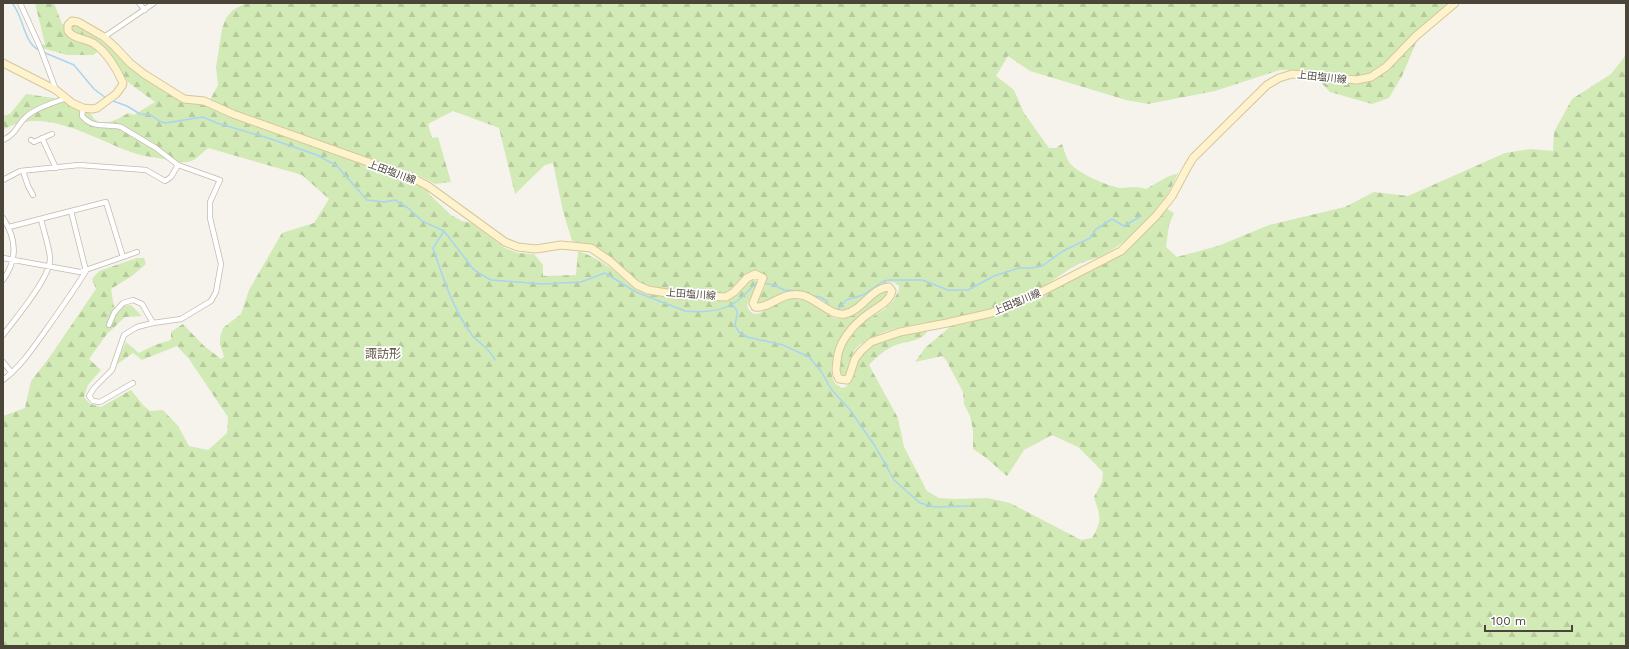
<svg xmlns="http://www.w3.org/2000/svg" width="1629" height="649" font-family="'Work Sans','Noto Sans JP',sans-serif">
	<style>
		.forest { fill: url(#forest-firs) }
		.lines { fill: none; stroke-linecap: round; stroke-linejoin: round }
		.stream { stroke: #a9d4f2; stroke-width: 1.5 }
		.street-casing { stroke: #c2bbae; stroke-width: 6 }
		.secondary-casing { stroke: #d6c79b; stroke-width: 9 }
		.street { stroke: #fff; stroke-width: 4.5 }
		.secondary { stroke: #fff3cd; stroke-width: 7 }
		.labels { text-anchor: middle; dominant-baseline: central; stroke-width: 3.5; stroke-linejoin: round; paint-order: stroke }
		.street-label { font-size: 10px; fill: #4b4439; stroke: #fff }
		.quarter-label { font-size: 12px; fill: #6e6250; stroke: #fff }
	</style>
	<defs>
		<pattern id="forest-firs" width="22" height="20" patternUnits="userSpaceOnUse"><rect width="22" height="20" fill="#d2eab5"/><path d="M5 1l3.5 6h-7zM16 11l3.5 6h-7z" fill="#b6ca9c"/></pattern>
	</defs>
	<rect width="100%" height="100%" fill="#f6f3ec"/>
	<path class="forest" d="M35 3H54L62 24 77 25 85 29 182 101 189 103H203L378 170 412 181 427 189 429 194 451 215 462 221 471 223 505 248 518 253 534 254 543 265V276L576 275 578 251C593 256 606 264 618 274 624 279 630 285 637 289 653 298 705 303 723 300 734 297 744 286 753 279L758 281C758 284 757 287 756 290 752 296 743 304 750 311 758 319 768 307 775 304 780 301 786 299 792 299 800 299 809 301 816 305 825 312 832 321 845 318 858 315 866 300 876 293 880 291 884 290 888 289L889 296C882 301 874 307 868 313 862 318 837 351 834 357 831 365 829 380 838 386 850 394 852 372 854 366 856 361 862 352 866 348 877 339 910 332 924 329L927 332C920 342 905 341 893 346 884 351 875 358 869 365L898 418 904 447 927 491 939 498 956 499 987 498 1010 503 1081 540 1092 538C1103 520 1100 516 1094 497L1102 482 1103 472 1078 447 1052 435 1024 450 1007 476 985 457 973 449V430L970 416 964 404 963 392 946 360 942 356 915 362 925 348 951 326 968 323 1020 305 1046 294 1107 260 1146 231 1167 209 1174 213 1169 225 1166 247 1177 257 1218 246 1269 225 1345 207 1374 192 1408 196 1505 153 1531 149 1553 151 1554 132 1572 99 1611 74 1626 55V646H3V416L25 408 31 381 49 358 96 289 92 279 99 271 137 258H144L146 264 132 276 111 289 114 307 131 305 142 316 125 317 107 334 89 359 101 370 88 385 84 397 90 404 101 407 131 390 144 406 150 411 163 410 178 426 189 446 208 450 227 433 228 417 189 359 177 346 142 360 133 353 116 365 126 342 139 353 155 345 171 340V332L183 324 203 345 221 359 224 357 220 344V337L223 328 241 314 249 290 282 233 314 223 329 199 302 175 208 148C203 152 197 159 191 161 184 164 171 161 164 159 153 157 141 156 131 152 92 138 43 105 3 130V116L10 114 26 94 61 99 84 112 91 114C98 130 117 120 128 113L134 115 155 102 129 83 103 48 93 55H67L42 48 41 45 45 44Z
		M246 3H1451L1423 26 1402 76 1389 98 1372 104 1330 92 1309 70H1280L1215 91 1148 104 1126 100 1030 71 1008 56 996 76 1014 90 1024 113 1049 148H1056L1062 144C1064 150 1066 157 1069 162 1075 172 1109 187 1121 188 1131 188 1136 186 1146 189L1167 177 1178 173C1174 181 1171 189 1167 195 1154 214 1124 246 1103 255 1094 260 1083 261 1075 266 1064 272 1054 280 1044 286 1021 299 993 310 967 316 934 323 892 323 862 343 847 353 853 367 844 377L841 376 840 373 839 366 843 346 864 322 885 309 893 301 899 290V286L893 282C874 280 865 305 848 311 821 318 813 267 761 305L756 304C759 295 768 286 766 277L762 274 726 293 721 294C696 293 666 295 643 284L592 246 572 241 563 211 553 163 545 165 515 194 499 128 453 111 428 124 432 138 438 137 451 182 435 184 420 176 398 171 233 113 210 100 218 85 216 67 222 29 226 18 233 10Z"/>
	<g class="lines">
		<path class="stream" d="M12 3C24 17 23 42 39 50
			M43 52 74 65 94 89 106 98
			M113 101 127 106 140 114 151 115 159 121 165 123 203 117 217 123 268 138 317 155 337 166 367 200 384 202 395 200 408 208 422 221 444 231 474 270 491 280 542 284 581 282 605 273 636 292 685 311C704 313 726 311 741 298 747 293 751 287 757 283
			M444 231 433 248C443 277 453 310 472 335 480 345 488 346 495 360
			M763 283 774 285 784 290 800 291
			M809 295 820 297 827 301 828 307
			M731 304C741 312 736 315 735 326L739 332 747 337 783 345 809 357 821 371 831 389 850 410 875 446 894 480 920 503 935 507 969 506
			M835 309H839L846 300 863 295 882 282 888 280H922L948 290H968L994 276 1019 268H1032L1042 266 1063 251 1090 238 1095 230 1112 219 1124 226 1141 216"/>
		<defs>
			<path id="street" d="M20 3 40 47 56 90
				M139 3 145 10
				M104 37 154 3
				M83 108 82 116C94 130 107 123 121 127L156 148 178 165 220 180 210 202V218L221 264 216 292 211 301 181 319 153 323 137 327 124 335 112 370 94 388 89 396 93 401 100 402 133 383
				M42 138 56 168
				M3 140C17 134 17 124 27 116 37 107 54 103 66 98
				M31 140 34 142 52 134
				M23 171 28 186 33 195
				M3 180 20 171 79 165 146 170 165 181 171 177 178 165
				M3 218C17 239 18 259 3 280
				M123 257 137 252
				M3 258 80 272 123 257 106 202 9 227
				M109 325 114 313 123 303 133 300 142 304 153 323
				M3 335C15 319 50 278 50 259 50 249 43 229 41 219
				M3 362 12 373
				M3 380C20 367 31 351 43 334 58 313 73 292 86 271L71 211"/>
			<path id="secondary" d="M3 63 56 90 72 103 83 108 92 109 97 108 116 94 122 86 123 83C117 69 106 51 93 43 84 38 74 39 68 31V25L72 21 78 22 104 37 115 47 130 63 144 74 184 99 204 101 233 114 413 178 428 186 505 242 518 247 536 249 561 245 591 248 610 261 637 285 648 290 680 295 726 297 734 292 747 278 755 274 763 278 753 303 755 307C770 309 781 291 801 295 815 297 831 317 845 314 863 310 871 288 889 287L892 291C889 303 877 307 868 314 853 325 838 342 837 361 836 368 835 373 839 379L847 380 849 377 855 359 861 351 871 342 900 332 947 323 991 313 1045 290 1121 251 1156 216 1172 196 1187 168 1193 158 1267 85 1279 78 1292 74 1357 80 1371 77 1386 67 1416 36 1455 3"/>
		</defs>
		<use href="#street" class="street-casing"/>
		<use href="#secondary" class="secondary-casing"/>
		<use href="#street" class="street"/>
		<use href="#secondary" class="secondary"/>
	</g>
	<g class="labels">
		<g class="street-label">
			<text transform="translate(1322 77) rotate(6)">上田塩川線</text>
			<text transform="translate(392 172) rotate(20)">上田塩川線</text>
			<text transform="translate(691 294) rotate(4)">上田塩川線</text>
			<text transform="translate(1017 302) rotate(-23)">上田塩川線</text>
		</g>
		<g class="quarter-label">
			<text x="383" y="354">諏訪形</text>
		</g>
	</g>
	<rect width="1629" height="649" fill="none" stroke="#4b4439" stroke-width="8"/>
	<path d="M1485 625v6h87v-6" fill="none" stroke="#4b4439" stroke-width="2"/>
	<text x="1491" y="625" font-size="12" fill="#4b4439" stroke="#ffffff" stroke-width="3" paint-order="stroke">100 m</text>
</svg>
